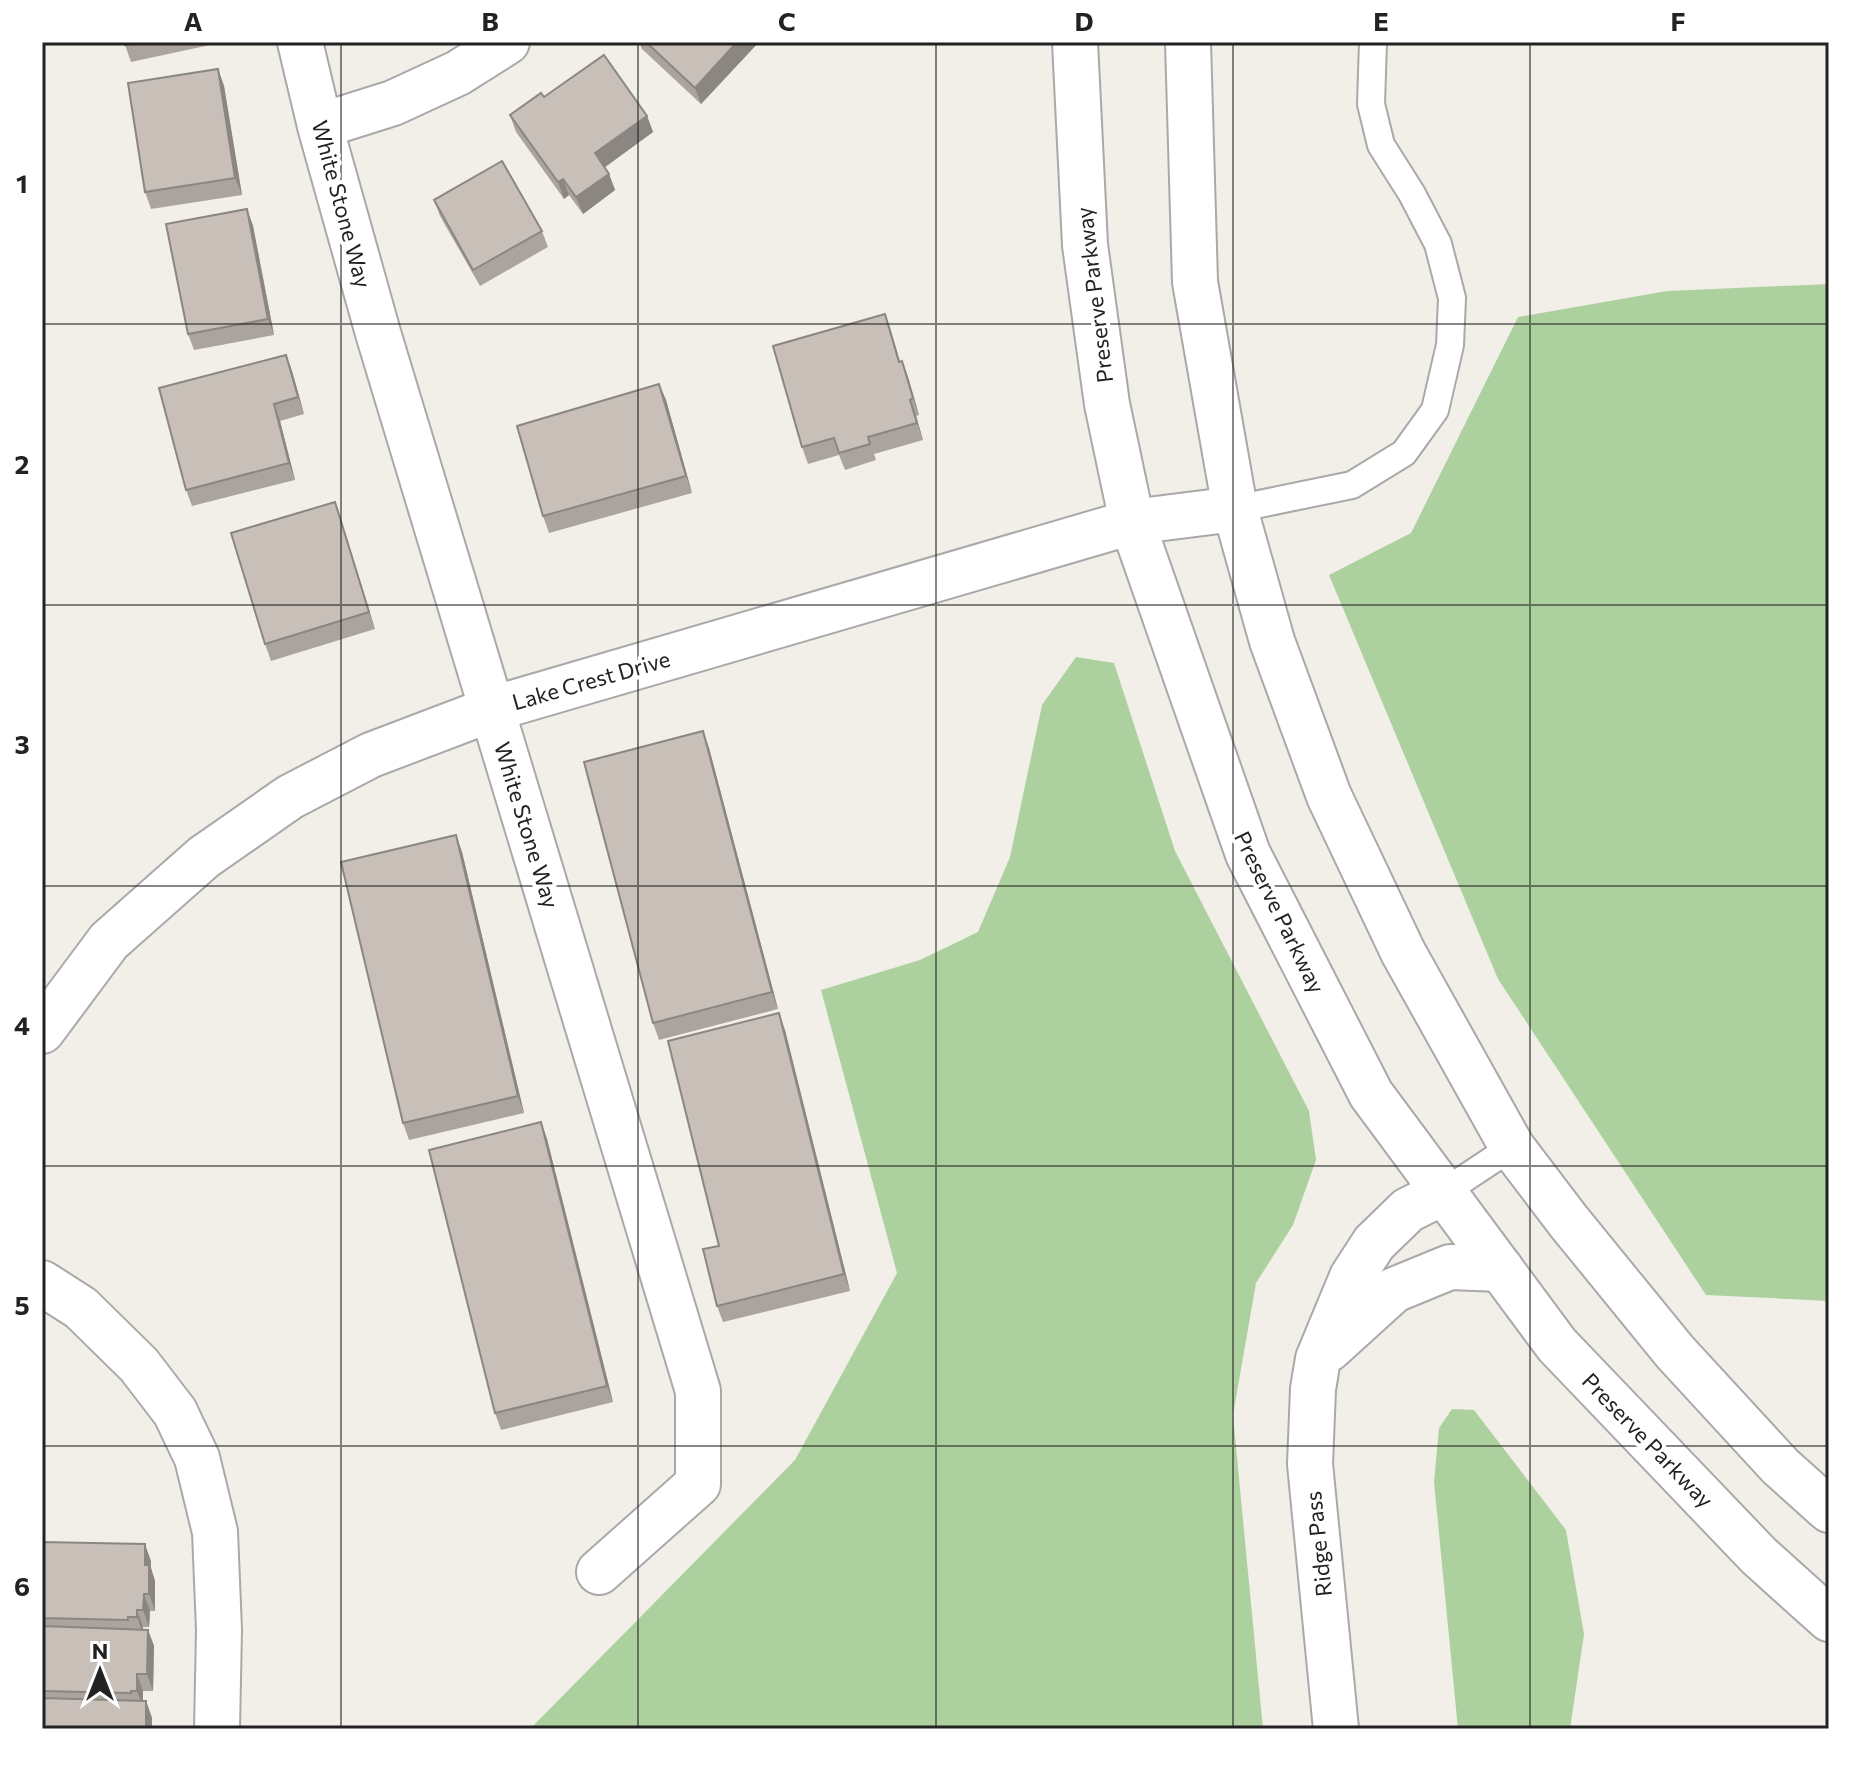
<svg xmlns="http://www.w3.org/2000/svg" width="1871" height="1771" font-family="Commissioner,sans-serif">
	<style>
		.forest { fill: #add19e }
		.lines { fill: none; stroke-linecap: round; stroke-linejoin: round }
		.service-casing { stroke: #a9a9a9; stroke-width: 30 }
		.minor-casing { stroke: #a9a9a9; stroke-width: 48 }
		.tertiary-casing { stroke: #a9a9a9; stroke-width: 48 }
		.service { stroke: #fff; stroke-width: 26 }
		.minor { stroke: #fff; stroke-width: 44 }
		.tertiary { stroke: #fff; stroke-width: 44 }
		.wall { fill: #aba49e }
		.shaded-wall { fill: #8b8681 }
		.building { fill: #c7bfb8; stroke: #8b8681; stroke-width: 2 }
		.grid { fill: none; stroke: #222; stroke-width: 2; stroke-opacity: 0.55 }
		.labels { text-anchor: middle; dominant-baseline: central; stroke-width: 8; stroke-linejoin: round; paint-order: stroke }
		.street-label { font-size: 22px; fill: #222; stroke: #fff }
		.neatline { fill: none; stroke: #222; stroke-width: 3 }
		.grid-label { font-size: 26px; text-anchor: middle; font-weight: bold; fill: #222 }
	</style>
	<rect width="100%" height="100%" fill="#f2efe9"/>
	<path class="forest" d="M1829 284V1301L1706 1295 1498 979 1329 575 1411 533 1518 317 1667 291Z
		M1076 657 1114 663 1175 851 1309 1111 1316 1160 1293 1225 1256 1283 1233 1415 1263 1729H530L795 1460 897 1273 821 990 920 960 978 932 1010 857 1042 705Z
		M1452 1409 1474 1410 1566 1530 1584 1634 1570 1729H1458L1434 1482 1439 1428Z"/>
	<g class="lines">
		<defs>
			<path id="service" d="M1235 509 1352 485 1404 453 1435 410 1450 345 1452 298 1438 244 1412 194 1381 145 1371 104 1373 42
				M1444 1192 1512 1147"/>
			<path id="minor" d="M300 42 320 126 378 333 698 1391V1484L599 1572
				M320 126 393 103 458 73 507 42
				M42 1031 109 941 204 857 290 797 371 755 492 709 1132 522 1235 509
				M42 1283 81 1308 139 1365 175 1412 197 1458 215 1532 219 1630 217 1729
				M1329 1349 1394 1290 1450 1267 1501 1269
				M1336 1729 1310 1464 1313 1389 1318 1359 1352 1277 1374 1243 1408 1210 1444 1192"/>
			<path id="tertiary" d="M1075 42 1085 245 1107 404 1132 522 1248 854 1371 1094 1557 1345 1759 1556 1829 1619
				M1188 42 1195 282 1235 509 1272 641 1329 796 1403 952 1512 1147 1569 1222 1675 1352 1780 1466 1829 1510"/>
		</defs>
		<use href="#service" class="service-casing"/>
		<use href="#minor" class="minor-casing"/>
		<use href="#tertiary" class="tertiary-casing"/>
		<use href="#service" class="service"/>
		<use href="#minor" class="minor"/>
		<use href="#tertiary" class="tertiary"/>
	</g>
	<path class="wall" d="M124 42H209L210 45 131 62Z
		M639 42H759L701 104 642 49Z
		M218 69 224 86 242 195 151 209 145 192Z
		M510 115 647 116 653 132 605 167 609 174 615 190 583 214 569 195 564 199 516 132Z
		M434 200 542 231 548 247 480 286 440 216Z
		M247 209 253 226 274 335 194 350 188 334Z
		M885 314 900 362 902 361 908 377 919 415 916 416 923 440 874 454 876 460 845 470 839 455 808 464 802 447Z
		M286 355 292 371 304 414 280 421 295 480 192 506 186 490Z
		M659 384 666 400 692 493 549 533 543 516Z
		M335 502 375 629 271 661 265 644Z
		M703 731 709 748 778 1009 659 1040 653 1023Z
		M456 835 462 852 524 1113 409 1140 403 1123Z
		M785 1030 850 1291 723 1322 717 1306 719 1246Z
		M541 1122 547 1139 613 1402 501 1430 495 1413Z
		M42 1542 151 1561V1568L155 1581V1611H150L149 1627H143V1629L148 1630 154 1646 153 1691H143V1701H146L152 1718V1729H42Z"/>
	<path class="shaded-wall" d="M737 42H759L701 104 695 88Z
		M218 69 224 86 242 195 235 178Z
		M647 116 653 132 601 170 595 153Z
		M609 174 615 190 583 214 576 197Z
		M563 179 569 195 564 199 558 182Z
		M247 209 253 226 274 335 268 319Z
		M885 314 891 331 905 379 899 362Z
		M286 355 292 371 304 414 298 397Z
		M902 361 908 377 919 415 913 398Z
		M659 384 666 400 692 493 686 476Z
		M910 400 916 416 923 440 917 423Z
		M274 404 280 421 295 480 289 463Z
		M335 502 341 519 375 629 369 612Z
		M703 731 709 748 778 1009 772 992Z
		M456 835 462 852 524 1113 518 1096Z
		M779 1013 785 1030 850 1291 844 1274Z
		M541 1122 547 1139 613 1402 607 1386Z
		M145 1544 151 1561V1568L155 1581V1611L149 1594 145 1565Z
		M144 1594 150 1611 149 1627 143 1610Z
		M137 1610 143 1627V1634L137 1617Z
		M148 1630 154 1646 153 1691 147 1674Z
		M137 1674 143 1691V1708L137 1691Z
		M146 1701 152 1718V1729H146Z"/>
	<path class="building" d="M124 42H139L125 45Z
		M646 42H737L695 88Z
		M604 55 647 116 595 153 609 174 576 197 563 179 558 182 510 115 541 93 544 97Z
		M218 69 235 178 145 192 128 83Z
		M502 161 542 231 473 270 434 200Z
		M247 209 268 319 188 334 166 224Z
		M885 314 899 362 902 361 913 398 910 400 917 423 868 437 870 444 839 453 834 438 802 447 773 346Z
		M286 355 298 397 274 404 289 463 186 490 159 388Z
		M659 384 686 476 543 516 517 426Z
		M335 502 369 612 265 644 231 533Z
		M703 731 772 992 653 1023 584 762Z
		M456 835 518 1096 403 1123 341 862Z
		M779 1013 844 1274 717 1306 703 1249 719 1246 668 1041Z
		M541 1122 607 1386 495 1413 429 1150Z
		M42 1542 145 1544V1565H149V1594H144L143 1610H137V1617H128V1620L42 1618Z
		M42 1626 148 1630 147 1674H137V1691H131V1693L42 1691Z
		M42 1698 146 1701V1729H42Z"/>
	<path class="grid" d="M341 42V1729M638 42V1729M936 42V1729M1233 42V1729M1530 42V1729M42 324H1829M42 605H1829M42 886H1829M42 1166H1829M42 1446H1829"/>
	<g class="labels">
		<g class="street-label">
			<text transform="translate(342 204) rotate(75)">White Stone Way</text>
			<text transform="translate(1094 295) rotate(-97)">Preserve Parkway</text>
			<text transform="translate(591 680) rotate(-16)">Lake Crest Drive</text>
			<text transform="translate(527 825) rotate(73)">White Stone Way</text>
			<text transform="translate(1280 912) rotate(64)">Preserve Parkway</text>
			<text transform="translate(1648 1440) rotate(46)">Preserve Parkway</text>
			<text transform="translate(1318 1544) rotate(-96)">Ridge Pass</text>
		</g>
	</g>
	<rect width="1871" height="1771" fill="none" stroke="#ffffff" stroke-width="88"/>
	<g transform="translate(100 1671)" stroke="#ffffff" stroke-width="6" paint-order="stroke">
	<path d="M0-6L14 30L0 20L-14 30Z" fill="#222222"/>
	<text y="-12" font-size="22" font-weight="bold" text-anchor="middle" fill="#222222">N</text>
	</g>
	<rect x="44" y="44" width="1783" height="1683" class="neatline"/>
	<g class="grid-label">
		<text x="193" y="31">A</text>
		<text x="490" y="31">B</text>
		<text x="787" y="31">C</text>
		<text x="1084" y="31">D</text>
		<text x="1381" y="31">E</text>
		<text x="1678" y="31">F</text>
		<text x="22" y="193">1</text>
		<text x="22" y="474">2</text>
		<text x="22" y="754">3</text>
		<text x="22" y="1035">4</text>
		<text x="22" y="1315">5</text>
		<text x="22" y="1596">6</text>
	</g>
</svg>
